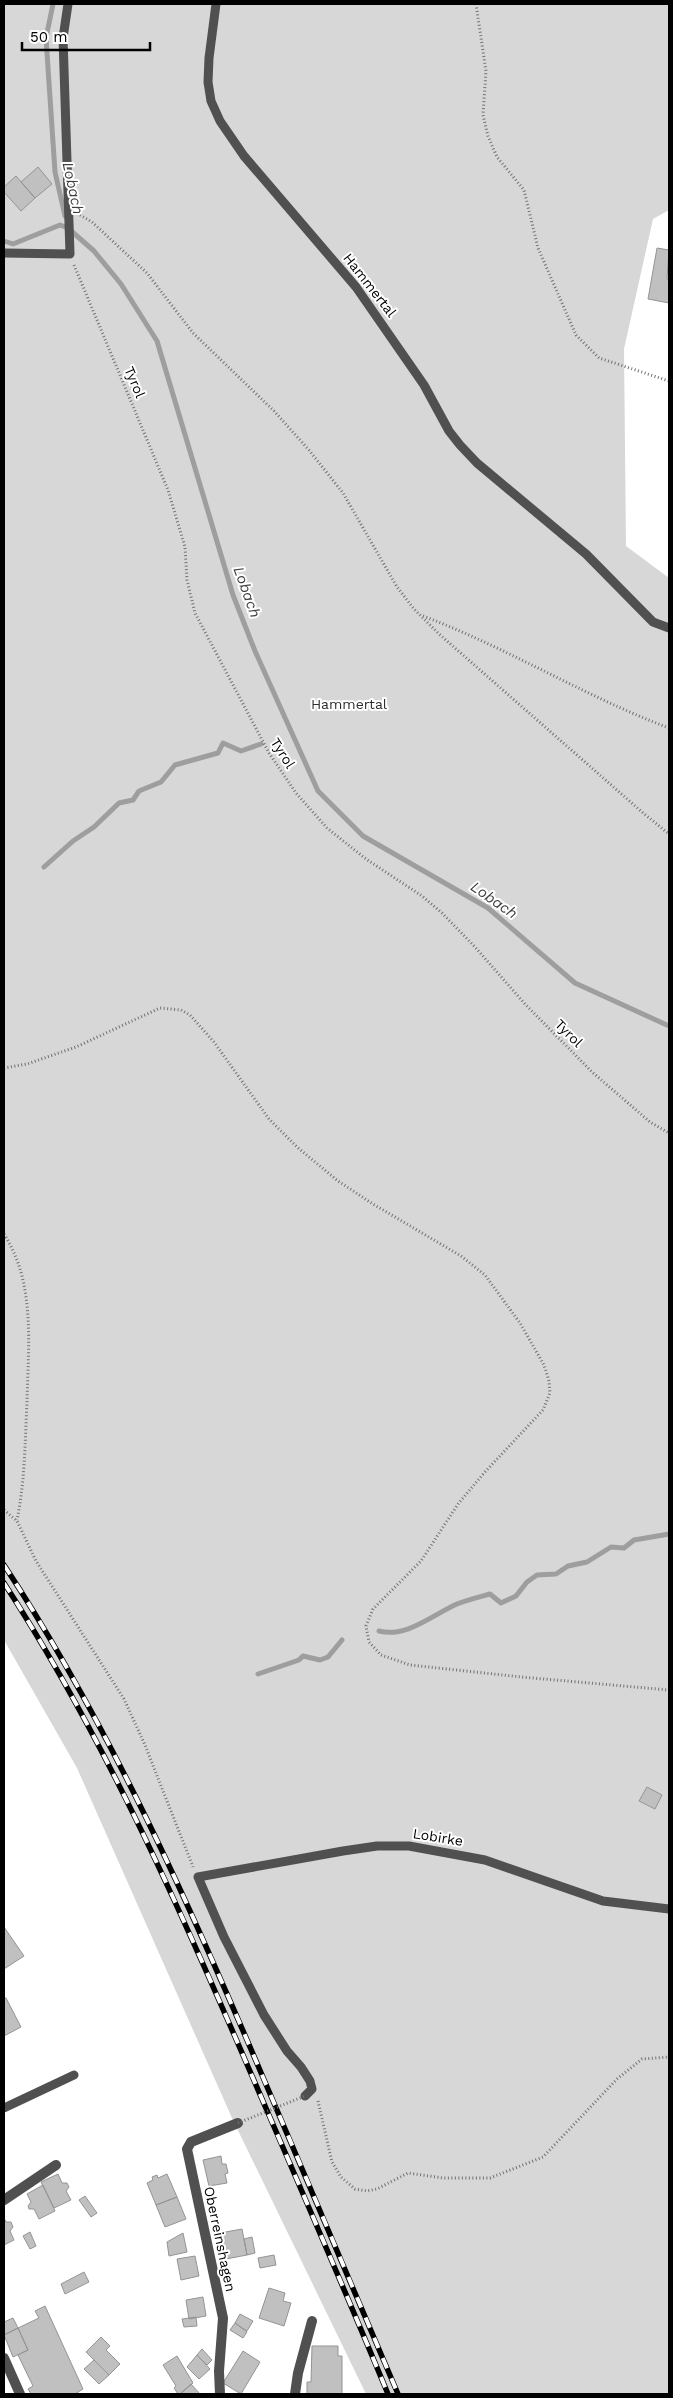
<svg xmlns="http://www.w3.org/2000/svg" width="673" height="2398" font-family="'Work Sans',sans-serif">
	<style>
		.green { fill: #d7d7d7 }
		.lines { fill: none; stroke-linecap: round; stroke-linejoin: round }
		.stream { stroke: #9e9e9e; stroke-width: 5 }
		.building { fill: #c0c0c0; stroke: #949494 }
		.path { stroke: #727272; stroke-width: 3; stroke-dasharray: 1 2.5; stroke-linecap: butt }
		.lane { stroke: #505050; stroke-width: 9 }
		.street { stroke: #505050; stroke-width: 10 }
		.rail-casing { stroke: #000; stroke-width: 5.5 }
		.rail { stroke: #fff; stroke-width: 4; stroke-dasharray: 11; stroke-linecap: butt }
		.path-bridge { stroke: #727272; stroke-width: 3; stroke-dasharray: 1 2.5; stroke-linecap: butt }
		.labels { text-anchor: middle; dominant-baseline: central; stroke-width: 4; stroke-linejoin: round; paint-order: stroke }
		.street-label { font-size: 14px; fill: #000; stroke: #fff }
		.park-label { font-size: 14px; fill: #2e2e2e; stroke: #fff }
		.water-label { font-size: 15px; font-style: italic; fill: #3f3f3f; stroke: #fff }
	</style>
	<rect width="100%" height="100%" fill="#fff"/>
	<path class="green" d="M4 4H669V210L653 219 624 349 626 546 669 578V2394H366L232 2118 77 1768 4 1640Z"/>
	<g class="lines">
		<path class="stream" d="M53 4 46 38 55 172 65 216
			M69 229 94 251 121 284 157 341 233 595 255 651 318 791 363 836 488 908 575 983 669 1026
			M4 241 13 244 60 225 68 228
			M44 867 73 841 94 827 119 803 133 800 139 791 161 782 175 765 218 753 223 743 241 751 261 744
			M379 1631C407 1638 432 1615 457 1604 467 1600 479 1597 490 1594L501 1603 516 1596 527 1582 537 1575 556 1574 568 1566 587 1562 611 1547 624 1548 634 1540 669 1534
			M258 1674 299 1660 303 1656 320 1660 328 1657 342 1640"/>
	</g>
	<path class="building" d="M38 167 52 184 35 198 21 182Z
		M16 176 35 198 21 211 4 192V187Z
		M657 248 669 250 667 279H669V303L648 299Z
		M647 1787 662 1795 655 1809 639 1801Z
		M4 1927 24 1956 4 1969Z
		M4 1998H6L21 2027 4 2036Z
		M221 2156 222 2164H226L228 2173 225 2174 227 2183 209 2186 203 2160Z
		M58 2174 62 2183H67L69 2187 66 2191 71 2200 54 2208 41 2182Z
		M167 2174 177 2197 156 2205 147 2183 153 2180 152 2177 157 2175 158 2178Z
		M43 2185 55 2211 39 2219 34 2209H29L28 2206 31 2202 27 2194Z
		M85 2196 97 2213 91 2217 79 2200Z
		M177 2197 186 2219 165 2227 156 2205Z
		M4 2218 6 2222H11L13 2227 10 2231 14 2240 4 2245Z
		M242 2229 247 2255 226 2259 220 2233Z
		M30 2232 36 2246 30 2249 23 2236Z
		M183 2233 187 2252 169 2256 167 2242Z
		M252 2237 255 2253 247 2255 244 2239Z
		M274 2255 276 2265 260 2268 258 2258Z
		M195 2256 199 2276 181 2280 177 2259Z
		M84 2272 89 2282 65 2294 61 2284Z
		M269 2288 285 2293 283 2301 291 2303 284 2326 259 2318Z
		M203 2297 206 2316 189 2319 186 2300Z
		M45 2306 83 2389 75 2394H31L28 2389 33 2386 18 2355 28 2350 18 2328 39 2318 35 2311Z
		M240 2314 253 2321 247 2331 235 2323Z
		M196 2317 197 2326 184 2327 182 2319Z
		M13 2318 18 2328 4 2335V2322Z
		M235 2323 247 2332 243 2338 230 2330Z
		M18 2328 28 2350 13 2357 4 2335Z
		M101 2337 110 2346 106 2350 120 2364 109 2375 86 2352Z
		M312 2346H338V2356H342V2394H307V2382H311Z
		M202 2349 212 2360 207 2365 197 2355Z
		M243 2351 260 2362 241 2394 223 2383Z
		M197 2355 210 2369 199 2379 187 2367Z
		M177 2356 193 2383 180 2394H178L174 2388 176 2386 163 2365Z
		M94 2360 109 2375 99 2384 84 2369Z
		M191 2384 200 2394H180Z"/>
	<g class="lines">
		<path class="path" d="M476 4 486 71 483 115 488 136 497 157 524 190 538 248 576 335 599 358 669 381
			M80 215 92 222 147 273 193 333 274 411 309 450 343 493 397 587 414 609 439 634 642 812 669 834
			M74 265 168 490 185 547 187 580 195 613 269 753 296 793 327 828 366 859 422 896 442 913 475 947 525 1004 592 1072 650 1122 669 1133
			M423 616C508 648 584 696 669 728
			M4 1068 27 1064 76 1047 160 1008 181 1010 190 1015 214 1042 269 1119 297 1147 338 1181 373 1204 461 1256 485 1275 520 1323 544 1365 549 1381 550 1393 543 1410 484 1473 458 1504 421 1561 373 1609 366 1626 369 1642 381 1655 410 1665 521 1677 669 1690
			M4 1234C12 1247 18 1260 22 1276 32 1316 28 1361 27 1402 25 1442 25 1481 17 1520
			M4 1510 17 1521 36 1561 124 1699 145 1745 193 1867
			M318 2101 332 2162 341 2177 355 2189 367 2191 377 2189 408 2173 443 2178H490L543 2157 617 2079 642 2059 669 2057"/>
		<path class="lane" d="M216 4 209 58 208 82 211 101 220 121 244 156 356 287 424 385 449 431 460 445 477 463 586 554 653 622 669 628
			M4 253 70 254 63 38 68 4
			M305 2096 312 2089 310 2081 301 2067 287 2051 264 2015 224 1937 198 1877 343 1851 377 1846H409L485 1860 603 1901 669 1909
			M4 2108 74 2075"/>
		<path class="street" d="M4 2200 56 2165
			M4 2358 20 2394
			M220 2394 219 2371 223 2318 187 2149 191 2142 238 2123
			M295 2394 298 2373 312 2321"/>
		<defs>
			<path id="rail" d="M4 1565C109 1725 187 1899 262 2075 308 2182 353 2288 398 2394
				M4 1583C102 1734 175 1898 246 2062 294 2173 342 2283 388 2394"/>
		</defs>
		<use href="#rail" class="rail-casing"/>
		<use href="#rail" class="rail"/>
		<path class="path-bridge" d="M238 2123 305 2096"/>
	</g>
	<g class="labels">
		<g class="street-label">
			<text transform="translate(370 285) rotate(52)">Hammertal</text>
			<text transform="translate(135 382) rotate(67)">Tyrol</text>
			<text transform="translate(283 753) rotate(58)">Tyrol</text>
			<text transform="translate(569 1033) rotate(45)">Tyrol</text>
			<text transform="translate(438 1837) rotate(9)">Lobirke</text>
			<text transform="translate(220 2239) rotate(78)">Oberreinshagen</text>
		</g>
		<g class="park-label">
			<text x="349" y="704">Hammertal</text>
		</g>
		<g class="water-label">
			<text transform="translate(73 188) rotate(78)">Lobach</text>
			<text transform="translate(247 592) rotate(70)">Lobach</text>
			<text transform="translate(494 900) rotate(35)">Lobach</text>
		</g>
	</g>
	<rect width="673" height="2398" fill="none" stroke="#000000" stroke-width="10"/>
	<path d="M22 42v8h128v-8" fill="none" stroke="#000000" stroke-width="2.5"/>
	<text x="30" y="42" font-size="15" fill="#000000" stroke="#ffffff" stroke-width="4" paint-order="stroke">50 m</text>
</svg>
